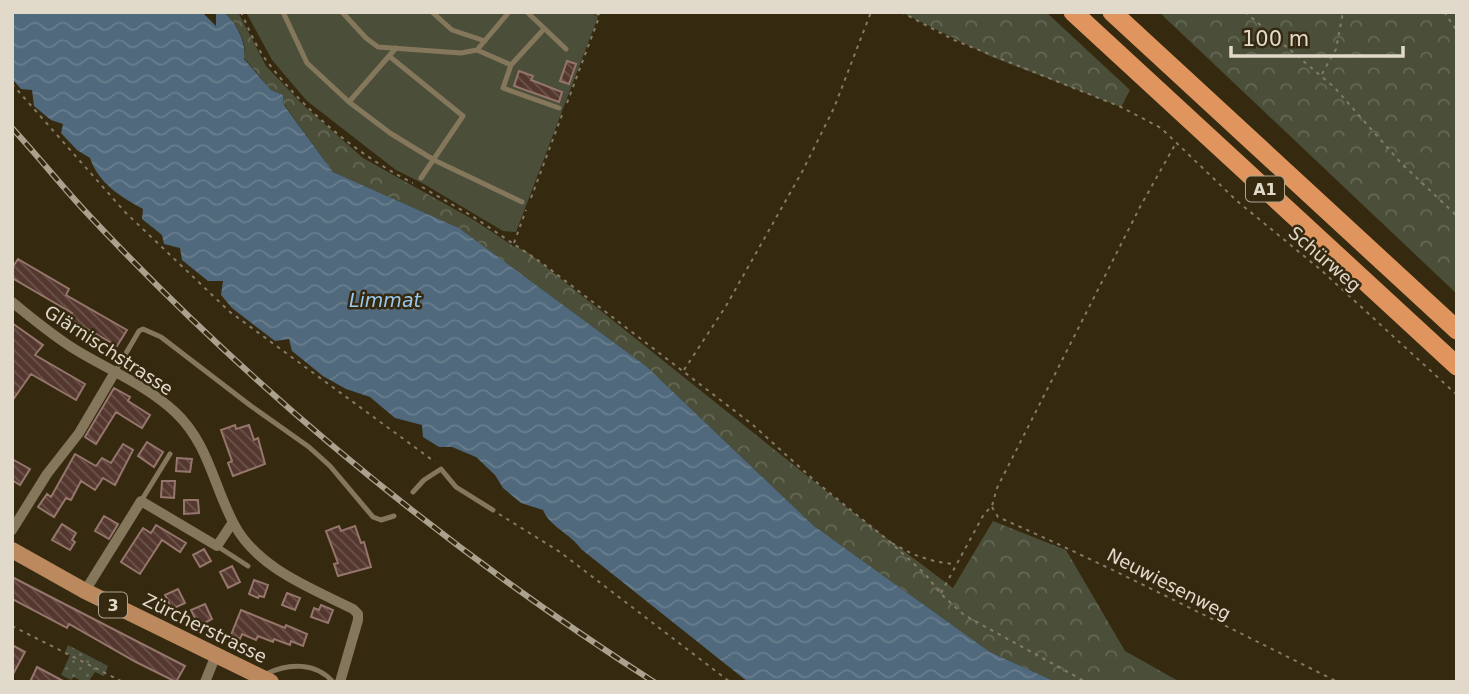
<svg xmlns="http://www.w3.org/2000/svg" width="1469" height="694" font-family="'DejaVu Sans',sans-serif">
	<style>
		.grass { fill: url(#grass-dots) }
		.forest { fill: url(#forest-crowns) }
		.garden { fill: #4b4f39 }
		.water { fill: url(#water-waves) }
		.building { fill: url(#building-back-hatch); stroke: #96766c; stroke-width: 2 }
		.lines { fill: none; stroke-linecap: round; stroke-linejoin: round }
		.path { stroke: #847a66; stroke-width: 2; stroke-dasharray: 3.5 5; stroke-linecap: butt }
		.service { stroke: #85775c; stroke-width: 5 }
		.minor { stroke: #85775c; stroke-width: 10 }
		.primary { stroke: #bb895d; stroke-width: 16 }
		.motorway { stroke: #df955d; stroke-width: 19 }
		.rail-casing { stroke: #aaa18e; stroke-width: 6 }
		.rail { stroke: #352910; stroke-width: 3.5; stroke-dasharray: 10; stroke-linecap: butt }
		.labels { text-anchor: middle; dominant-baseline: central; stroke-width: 5; stroke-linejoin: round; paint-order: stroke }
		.shield { fill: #352910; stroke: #ada492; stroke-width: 2 }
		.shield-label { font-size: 16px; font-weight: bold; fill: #e1d9ca }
		.street-label { font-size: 18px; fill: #e1d9ca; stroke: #352910 }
		.water-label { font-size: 19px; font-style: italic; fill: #98c9ee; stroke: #352910 }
	</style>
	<defs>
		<pattern id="grass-dots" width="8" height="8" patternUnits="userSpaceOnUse" patternTransform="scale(1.75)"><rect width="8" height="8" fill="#4b4f39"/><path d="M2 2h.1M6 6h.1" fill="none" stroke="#656854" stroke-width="1.8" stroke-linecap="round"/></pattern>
		<pattern id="forest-crowns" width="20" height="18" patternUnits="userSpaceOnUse" patternTransform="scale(1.75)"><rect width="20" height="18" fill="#4b4f39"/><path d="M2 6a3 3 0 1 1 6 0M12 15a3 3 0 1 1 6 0" fill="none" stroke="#656854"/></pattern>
		<pattern id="water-waves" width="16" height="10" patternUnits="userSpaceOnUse" patternTransform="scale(1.75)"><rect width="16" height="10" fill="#50697c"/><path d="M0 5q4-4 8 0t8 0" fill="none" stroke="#697e8d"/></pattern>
		<pattern id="building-back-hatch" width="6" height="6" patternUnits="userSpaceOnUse" patternTransform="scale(1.75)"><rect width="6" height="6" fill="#54382f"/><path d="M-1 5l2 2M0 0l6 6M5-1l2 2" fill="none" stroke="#6c544c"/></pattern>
	</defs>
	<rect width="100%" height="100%" fill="#352910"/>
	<path class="grass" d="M68 645 108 666 104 676 95 672 89 681 83 682 74 677 71 680 61 675 70 655 65 652Z"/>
	<path class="forest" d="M224 12H238L266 66 303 105 363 158 474 220 513 246 526 251 860 518 953 588 993 521 1066 550 1125 651 1180 682H1056L990 652 814 526 646 366 459 228 333 172 284 104 283 95 271 90 244 58C248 42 236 23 224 12Z
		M901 12H1046L1130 90 1121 107 990 56Z
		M1159 12H1457V294Z"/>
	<path class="garden" d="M246 12H591L598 17 516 232 503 231 424 184 396 170 307 101 272 60Z"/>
	<path class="water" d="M12 12H202L216 26V14L224 12C236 23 247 42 244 59L271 90 283 95 284 105 333 172 459 228 646 366 814 526 990 652 1056 682H748L581 549C570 533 551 528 543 510L521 503 503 488 495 475 476 457 452 447H439L423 437 422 425 395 418 370 397 346 389 323 376 292 351 289 339 275 341 232 308 221 295 223 281H208L182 260 180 248 164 244 162 235 142 219 143 209C120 196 99 184 90 158L77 150 61 133 63 124 51 120 34 106 32 90 21 89 12 79Z"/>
	<path class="building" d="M567 61 576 64 569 84 560 81Z
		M519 71 533 76 531 80 562 92 559 102 514 86Z
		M18 259 69 289 66 295 127 330 117 346 68 318 72 313 12 278V268Z
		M12 323 43 345 35 355 85 384 76 400 31 374 12 401Z
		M114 388 130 397 128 401 150 415 142 428 116 412 96 444 85 437Z
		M235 425 236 429 249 425 254 440 258 438 265 464 233 476 228 463 232 461 221 430Z
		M147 442 163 452 154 467 138 456Z
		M123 444 133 450 115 485 103 478 95 490 81 481 71 500 66 498 54 517 38 507 47 494 51 497 75 454 96 466 102 458 111 463Z
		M177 458 192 459 190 472 176 471Z
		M12 459 30 469 20 485 12 480Z
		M162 481H175L174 498 161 497Z
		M184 500H198L199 513 184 514Z
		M104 516 118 524 109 539 95 531Z
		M62 524 76 533 72 540 75 542 70 550 52 540Z
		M156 525 186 543 180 552 162 540 140 574 121 562 143 528 151 533Z
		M339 526 341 531 355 526 361 543 364 542 371 567 338 576 334 564 338 563 326 531Z
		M204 549 211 561 200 567 193 555Z
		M232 566 240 582 228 588 220 572Z
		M12 577 185 666 176 682 136 662 69 624 67 628 12 599Z
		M254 580 268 585 264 597 259 596 258 598 249 594Z
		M178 589 185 603 172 609 165 595Z
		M287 593 300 598 295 610 282 605Z
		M205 604 212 619 199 626 191 610Z
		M321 605 333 610 328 623 311 617 314 608 319 610Z
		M241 610 285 628 286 625 307 634 303 646 291 641 290 645 274 639 273 642 258 636 256 640 242 634 240 639 231 635Z
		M12 645 25 652 12 676Z
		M37 667 65 682H30Z"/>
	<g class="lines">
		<path class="path" d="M241 12C249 30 257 49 269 64 307 113 359 156 413 183
			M901 12 954 40 1121 107 1161 128 1237 201 1321 270 1457 395
			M1245 12 1334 87 1401 163 1457 216
			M1444 12 1457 31
			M1322 74 1336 49 1343 12
			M12 84 125 212 230 312 435 462
			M567 103 598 20
			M422 187 472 216 542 263 753 425 815 481 889 541 925 574 941 594 964 615 1086 682
			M531 198 562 115
			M514 243 526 210
			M684 370 726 306 802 172 834 108 871 12
			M992 507 998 517C1114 568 1225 626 1338 682
			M499 514 560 552 730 682
			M892 543C912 555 933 563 956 564
			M941 593 984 514 992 506 997 488 1140 207 1176 143
			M12 626 123 682"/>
		<path class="service" d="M283 12 307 63 349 102
			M342 12 366 38 378 47 461 53 477 50 509 12
			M432 12 452 30 485 41
			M527 12 566 49
			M598 12V13
			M396 48 349 102 390 133 434 160 522 202
			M477 50 511 65 503 88 559 108
			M389 56 463 116 421 178
			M511 65 544 29
			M115 372 139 331 143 329 161 337 251 406 309 447 330 466 373 517 381 520 394 516
			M413 492 424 480 441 469 456 487 493 510
			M141 501 170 454
			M217 546 248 566
			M266 674C288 663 316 662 333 682"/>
		<path class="minor" d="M12 302C33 319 53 336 76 350 109 370 146 385 175 412 209 444 213 485 234 524 257 568 311 588 353 609L358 614V620L340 682
			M12 530 47 474 79 433 115 372
			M85 591 141 501 217 546 233 522
			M205 682 216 655"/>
		<path class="primary" d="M12 550 85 591 271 682"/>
		<path class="motorway" d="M1073 12 1457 366
			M1112 12 1457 330"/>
		<defs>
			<path id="rail" d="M12 128C37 155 60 184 85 211 253 391 447 549 654 682"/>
		</defs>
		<use href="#rail" class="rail-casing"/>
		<use href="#rail" class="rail"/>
	</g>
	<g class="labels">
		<g class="shield">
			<rect x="1246" y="176.5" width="38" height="25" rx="5"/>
			<rect x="99" y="592.5" width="28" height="25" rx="5"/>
		</g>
		<g class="shield-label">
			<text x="1265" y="189">A1</text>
			<text x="113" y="605">3</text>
		</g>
		<g class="street-label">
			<text transform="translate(1325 259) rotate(41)">Schürweg</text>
			<text transform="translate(109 350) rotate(33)">Glärnischstrasse</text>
			<text transform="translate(1169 584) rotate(27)">Neuwiesenweg</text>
			<text transform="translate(205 628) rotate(26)">Zürcherstrasse</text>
		</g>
		<g class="water-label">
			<text x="385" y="300">Limmat</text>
		</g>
	</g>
	<rect width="1469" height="694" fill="none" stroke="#e1d9ca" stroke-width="28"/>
	<path d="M1231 46v10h172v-10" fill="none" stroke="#e1d9ca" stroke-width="3.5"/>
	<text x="1242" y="46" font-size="21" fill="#e1d9ca" stroke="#352910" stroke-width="5" paint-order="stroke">100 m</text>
</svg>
